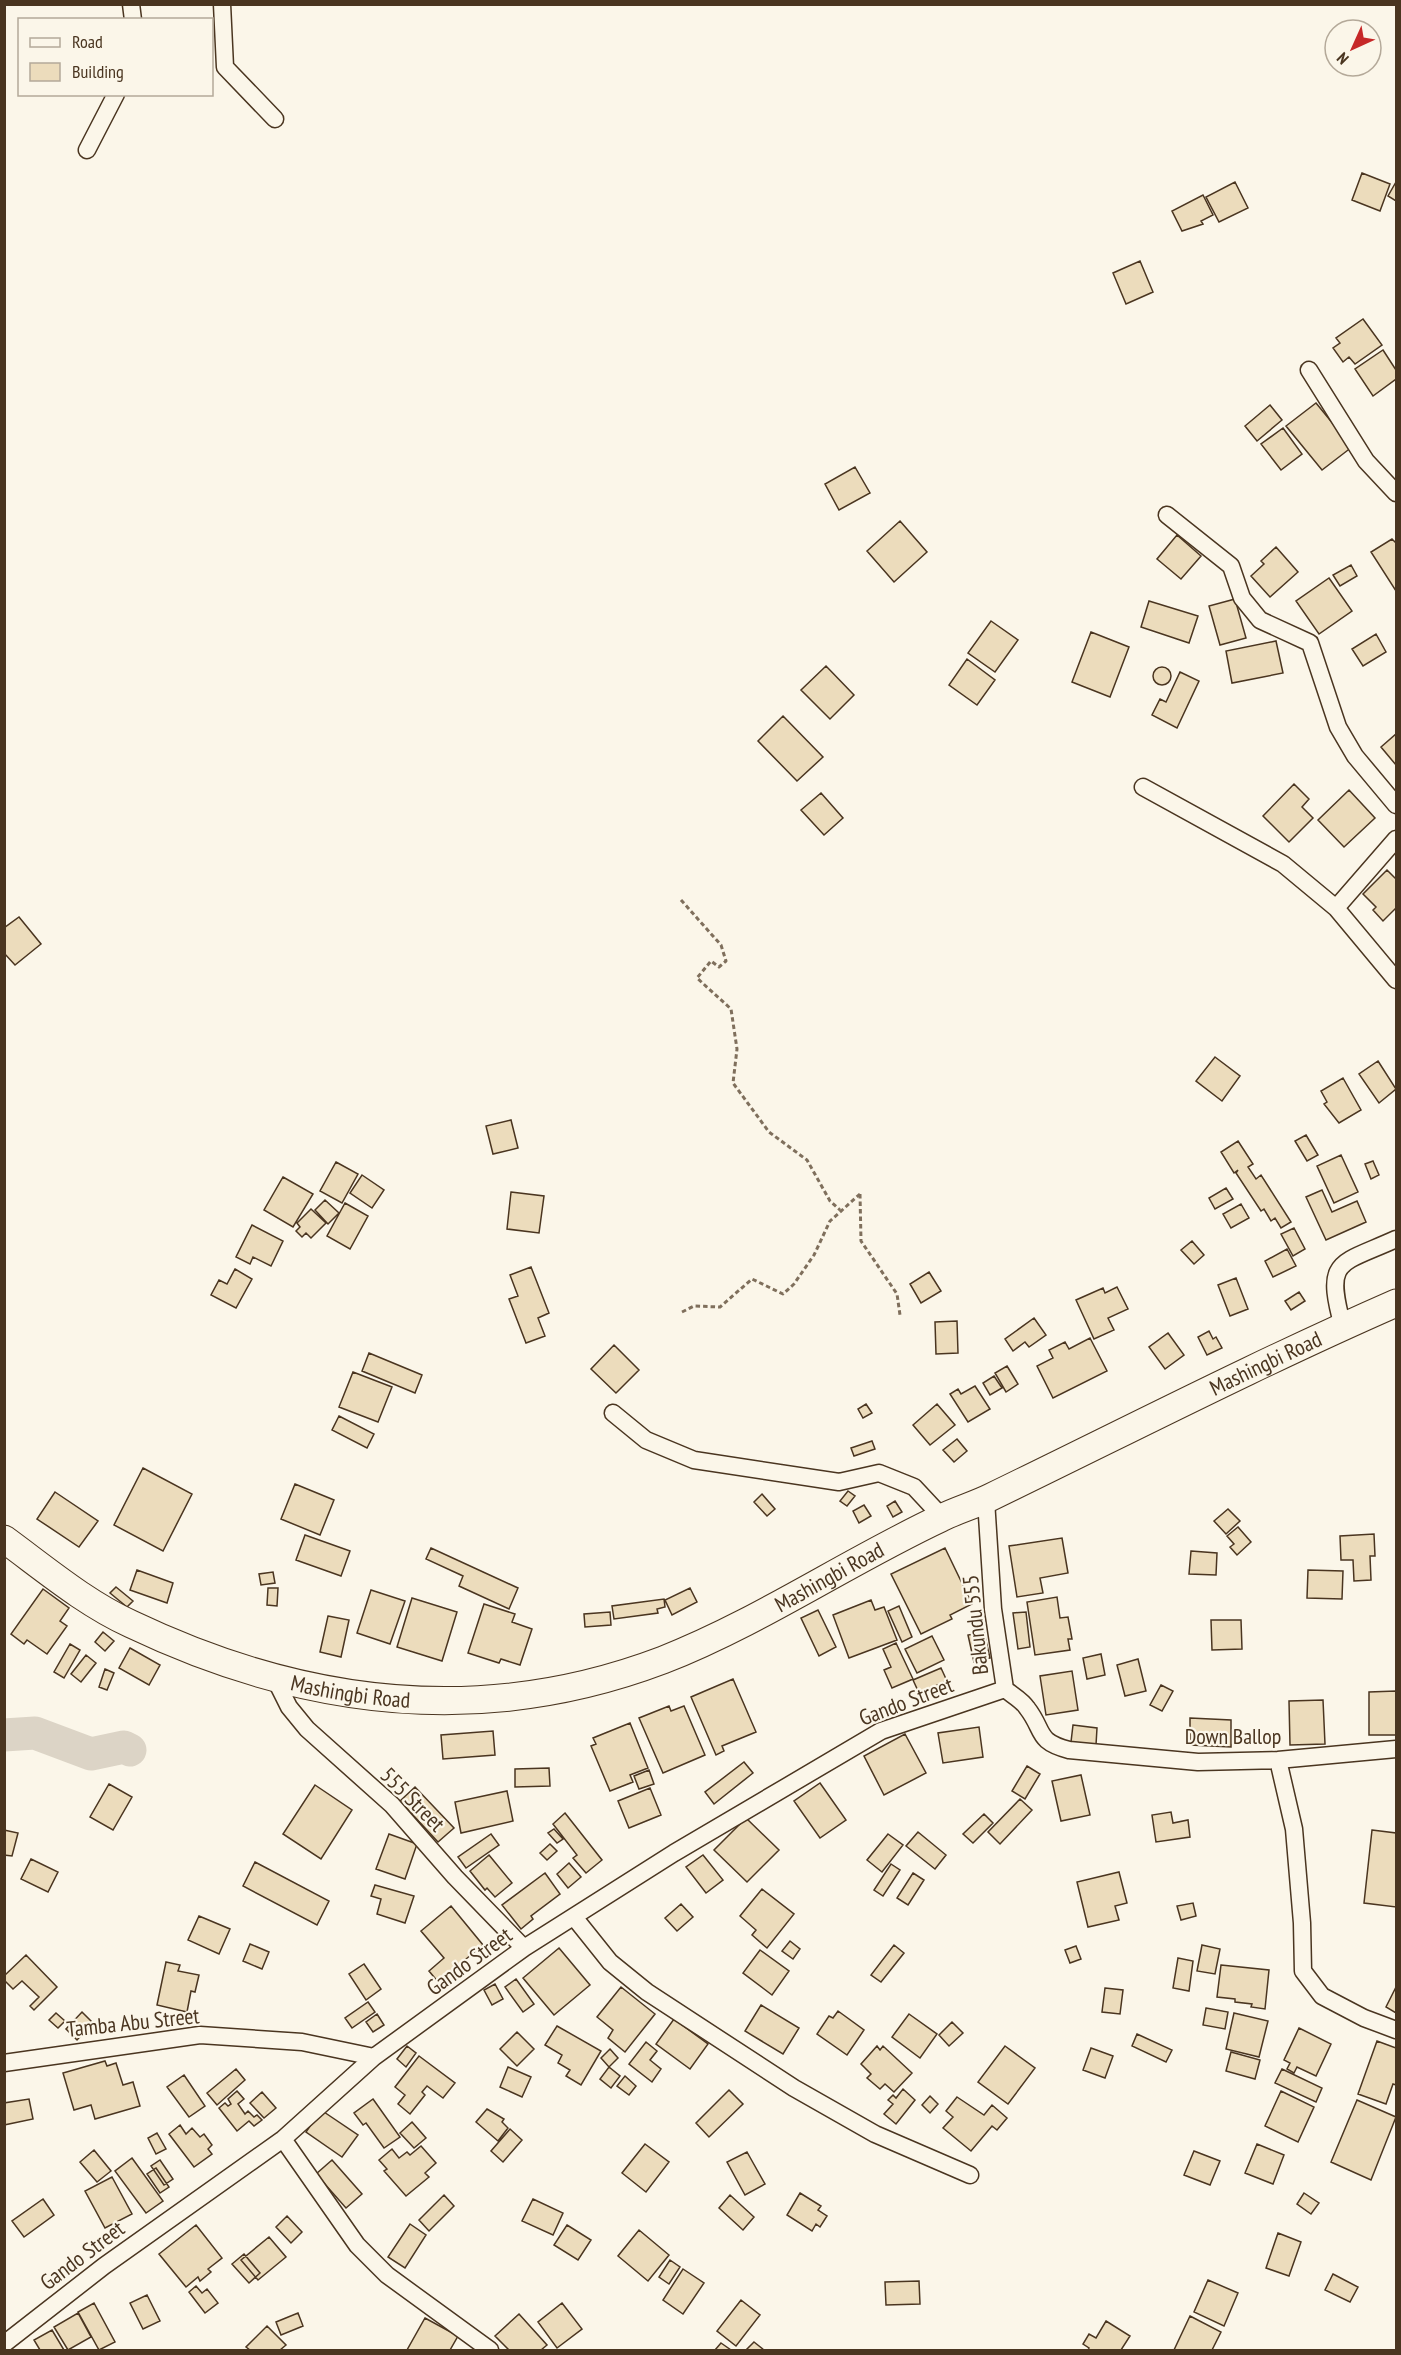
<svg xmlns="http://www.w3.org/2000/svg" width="1401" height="2355" font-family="'PT Sans Narrow',sans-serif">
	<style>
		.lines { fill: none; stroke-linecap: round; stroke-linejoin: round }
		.river { stroke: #dcd4c6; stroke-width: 33 }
		.building { fill: #ecdcbc; stroke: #4a3520; stroke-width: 1.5 }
		.street-casing { stroke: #4a3520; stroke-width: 19 }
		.primary-casing { stroke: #4a3520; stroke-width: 29 }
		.path { stroke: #7f6f5c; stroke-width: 3; stroke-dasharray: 4.5 3; stroke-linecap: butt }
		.street { stroke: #fbf6e9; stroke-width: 16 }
		.primary { stroke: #fbf6e9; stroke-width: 27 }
		.labels { text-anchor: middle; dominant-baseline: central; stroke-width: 4.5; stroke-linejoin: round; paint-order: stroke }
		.street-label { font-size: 22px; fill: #4a3520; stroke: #fbf6e9 }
	</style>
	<rect width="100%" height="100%" fill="#fbf6e9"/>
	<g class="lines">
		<path class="river" d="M4 1735 35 1733 91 1754 124 1747 130 1750"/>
	</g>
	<path class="building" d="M1362 173 1390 184 1380 211 1352 200Z
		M1235 182 1248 208 1219 222 1206 197Z
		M1396 182V201L1388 196Z
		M1203 195 1213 215 1201 221 1203 224 1182 231 1172 211Z
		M1140 261 1153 292 1126 304 1113 273Z
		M1363 319 1382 345 1355 364 1349 357 1343 362 1333 348 1340 343 1336 338Z
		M1383 350 1396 370V379L1373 396 1355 369Z
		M1316 403 1352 447 1322 470 1286 426Z
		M1270 405 1282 420 1257 441 1245 426Z
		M1283 428 1302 454 1281 470 1261 444Z
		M855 467 870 493 839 510 825 484Z
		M900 521 927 552 894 582 867 551Z
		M1177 535 1201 556 1181 579 1157 559Z
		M1392 539 1396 543V591L1371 552Z
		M1276 547 1298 572 1270 597 1251 576 1264 564 1261 561Z
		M1351 565 1357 576 1340 586 1333 575Z
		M1329 578 1352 611 1319 634 1296 601Z
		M1235 599 1246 638 1220 645 1209 606Z
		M1149 601 1198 616 1189 643 1141 627Z
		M991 621 1018 640 995 672 968 653Z
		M1091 632 1129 647 1110 697 1072 682Z
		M1376 634 1386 652 1363 666 1352 649Z
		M1276 641 1283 673 1232 683 1226 651Z
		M967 659 995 680 977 705 949 685Z
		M826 666 854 695 830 719 801 690Z
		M1153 676a9 9 0 1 1 18 0a9 9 0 1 1-18 0Z
		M1180 672 1199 681 1177 728 1152 715 1160 699 1166 702Z
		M783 716 823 757 797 781 758 741Z
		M1396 734V765L1381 747Z
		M1294 784 1309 799 1302 807 1313 818 1289 842 1263 816Z
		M1349 790 1375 818 1344 847 1318 820Z
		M821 793 843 818 824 835 801 810Z
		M1387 870 1396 879V908L1383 921 1373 910 1376 907 1363 894Z
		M19 917 41 944 15 965 4 953V928Z
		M1215 1057 1240 1076 1222 1101 1196 1081Z
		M1378 1061 1396 1089 1379 1103 1359 1074Z
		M1343 1078 1361 1110 1339 1123 1324 1104 1327 1102 1321 1091Z
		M511 1120 518 1148 493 1154 486 1126Z
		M1306 1135 1318 1155 1307 1161 1295 1141Z
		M1238 1141 1253 1164 1248 1167 1256 1179 1261 1175 1291 1222 1281 1228 1275 1218 1271 1221 1264 1209 1261 1211 1236 1173 1238 1170 1234 1173 1221 1152Z
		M1341 1155 1358 1192 1334 1203 1317 1166Z
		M1373 1161 1379 1175 1371 1179 1365 1164Z
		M336 1162 358 1174 342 1203 320 1191Z
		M362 1175 384 1190 372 1208 350 1193Z
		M283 1177 313 1194 293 1227 264 1210Z
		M1226 1188 1233 1199 1215 1209 1209 1198Z
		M1322 1190 1332 1212 1357 1201 1366 1222 1326 1240 1306 1197Z
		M511 1192 544 1196 539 1233 507 1229Z
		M325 1200 339 1213 328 1224 315 1210Z
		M345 1203 368 1216 350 1249 327 1236Z
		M1241 1204 1249 1218 1231 1228 1223 1214Z
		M311 1209 326 1223 311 1238 306 1233 302 1237 296 1231 300 1227 297 1223Z
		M252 1225 283 1241 271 1266 253 1257 250 1264 236 1257Z
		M1294 1228 1305 1249 1293 1256 1281 1234Z
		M1192 1241 1204 1255 1194 1264 1181 1250Z
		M1287 1249 1296 1266 1273 1277 1265 1261Z
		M531 1267 549 1313 538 1318 545 1336 526 1343 509 1299 518 1296 510 1275Z
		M235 1269 252 1279 236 1308 211 1295 219 1280 227 1284Z
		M929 1272 941 1291 921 1303 910 1284Z
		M1236 1278 1248 1309 1230 1316 1218 1285Z
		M1117 1287 1128 1309 1108 1318 1114 1330 1094 1339 1076 1300 1103 1288 1105 1293Z
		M1299 1292 1305 1301 1291 1310 1285 1301Z
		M1034 1318 1046 1335 1029 1347 1025 1342 1013 1351 1005 1339Z
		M957 1321 958 1353 936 1354 935 1322Z
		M1209 1331 1213 1339 1216 1337 1222 1348 1207 1355 1198 1337Z
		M1168 1333 1184 1355 1165 1369 1149 1347Z
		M1090 1338 1107 1371 1053 1398 1037 1366 1053 1358 1049 1350 1065 1342 1069 1349Z
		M614 1345 639 1370 616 1393 591 1369Z
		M369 1353 422 1375 415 1393 362 1371Z
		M1007 1366 1018 1384 1006 1392 995 1373Z
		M353 1372 392 1387 378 1422 339 1407Z
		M994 1376 1002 1388 990 1395 983 1383Z
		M975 1386 990 1409 968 1422 950 1394 958 1389 961 1394Z
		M866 1404 872 1413 863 1418 858 1409Z
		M937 1404 955 1425 930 1445 913 1425Z
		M339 1416 374 1434 367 1448 332 1430Z
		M957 1439 967 1451 954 1462 943 1450Z
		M872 1441 875 1449 854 1456 851 1448Z
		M143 1468 192 1494 163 1551 114 1525Z
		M295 1484 334 1500 320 1535 281 1519Z
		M848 1491 855 1496 847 1506 840 1501Z
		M55 1492 98 1521 79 1547 37 1519Z
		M762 1494 775 1509 767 1516 754 1502Z
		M895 1501 902 1512 893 1517 887 1506Z
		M864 1505 871 1516 859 1523 853 1511Z
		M1228 1509 1240 1521 1226 1534 1214 1521Z
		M1238 1527 1251 1542 1237 1555 1230 1547 1234 1544 1227 1536Z
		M1374 1534 1375 1556H1370L1371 1580 1354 1581 1353 1560H1341L1340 1536Z
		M305 1535 350 1551 341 1576 296 1560Z
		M1062 1538 1068 1573 1040 1578 1043 1593 1017 1597 1009 1546Z
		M431 1548 518 1588 509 1609 459 1586 463 1576 426 1559Z
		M945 1548 972 1604 950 1615 952 1619 921 1634 891 1574Z
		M1191 1551 1217 1553 1216 1575 1189 1574Z
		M137 1570 173 1583 167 1603 130 1590Z
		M1308 1570 1343 1571 1342 1599 1307 1598Z
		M273 1572 275 1583 261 1585 259 1574Z
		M116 1587 133 1601 127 1607 110 1593Z
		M268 1588H278L277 1606 267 1605Z
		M690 1588 697 1602 672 1615 665 1600Z
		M43 1589 69 1608 60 1621 67 1626 47 1654 27 1640 24 1644 11 1634Z
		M371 1590 405 1601 390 1644 357 1633Z
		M1057 1597 1060 1618 1068 1617 1072 1639H1068L1070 1650 1035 1655 1027 1602Z
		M412 1598 457 1612 442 1661 397 1647Z
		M664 1599 665 1607 657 1609 658 1613 614 1619 612 1606Z
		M871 1600 875 1610 884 1607 897 1640 849 1658 833 1615Z
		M484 1604 515 1614 512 1622 532 1629 520 1665 501 1659 499 1663 468 1653Z
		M899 1606 912 1637 902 1642 888 1611Z
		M818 1610 836 1647 819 1656 801 1618Z
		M610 1612 611 1625 585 1627 584 1614Z
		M1026 1612 1030 1647 1018 1649 1013 1613Z
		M328 1616 349 1620 341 1657 320 1652Z
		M1211 1620H1241L1242 1649 1212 1650Z
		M103 1632 114 1641 105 1651 95 1642Z
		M984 1632 990 1658 974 1662 968 1635Z
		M932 1636 944 1660 917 1673 905 1649Z
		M896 1643 913 1679 892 1688 884 1670 891 1667 883 1649Z
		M70 1644 80 1650 64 1678 54 1672Z
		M130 1648 160 1665 149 1685 119 1668Z
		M1101 1654 1105 1675 1087 1679 1083 1658Z
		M86 1655 96 1663 81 1682 71 1674Z
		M1138 1659 1146 1691 1125 1696 1117 1665Z
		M941 1668 947 1681 919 1693 913 1680Z
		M105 1669 114 1673 107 1690 99 1687Z
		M1072 1671 1078 1710 1046 1715 1040 1676Z
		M733 1679 756 1732 722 1746 724 1751 716 1755 691 1697Z
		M1161 1685 1173 1691 1162 1711 1150 1705Z
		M1396 1691V1735H1369V1692Z
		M1323 1700 1325 1744 1290 1745 1289 1701Z
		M669 1706 671 1711 684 1706 705 1755 663 1773 639 1718Z
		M1190 1718 1231 1720V1747L1190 1745Z
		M630 1723 648 1768 630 1775 633 1782 610 1791 591 1746 596 1744 593 1738Z
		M1073 1725 1097 1728 1096 1745 1071 1742Z
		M979 1727 983 1757 943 1763 938 1733Z
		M493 1731 495 1755 443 1759 441 1735Z
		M905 1734 926 1773 884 1795 864 1756Z
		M744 1762 753 1773 714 1804 705 1792Z
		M1027 1766 1040 1774 1025 1799 1012 1791Z
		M549 1768 550 1786 515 1787V1769Z
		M649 1770 654 1784 639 1789 634 1776Z
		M1081 1775 1090 1815 1061 1821 1052 1781Z
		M820 1783 846 1820 820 1838 794 1801Z
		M109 1784 132 1797 113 1830 90 1817Z
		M315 1785 352 1810 321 1859 283 1834Z
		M415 1787 454 1828 438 1842 400 1801Z
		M650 1788 661 1815 629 1828 618 1801Z
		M507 1791 513 1821 461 1833 455 1802Z
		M1020 1799 1032 1810 1000 1844 988 1832Z
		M1171 1812 1173 1823 1188 1820 1190 1837 1156 1842 1152 1815Z
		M565 1813 602 1860 586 1873 573 1858 577 1855 553 1824Z
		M984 1814 993 1823 973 1843 963 1834Z
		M746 1818 779 1850 747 1882 714 1850Z
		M554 1829 563 1839 557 1843 548 1833Z
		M4 1830 18 1833 12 1856 4 1855Z
		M1372 1830 1396 1833V1907L1364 1903Z
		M918 1832 946 1855 935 1869 906 1846Z
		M389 1834 417 1844 405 1879 376 1869Z
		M491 1834 499 1845 466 1868 458 1857Z
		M888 1834 903 1845 882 1872 867 1860Z
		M550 1844 557 1851 547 1860 540 1853Z
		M489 1855 512 1883 495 1897 487 1888 485 1890 470 1871Z
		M703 1855 723 1880 706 1893 686 1867Z
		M31 1859 58 1872 48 1892 21 1879Z
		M255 1862 329 1901 317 1925 243 1886Z
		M569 1863 581 1877 568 1888 557 1874Z
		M891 1864 900 1870 883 1896 874 1890Z
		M1119 1872 1127 1903 1115 1906 1119 1920 1088 1927 1077 1882Z
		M545 1873 560 1894 531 1916 533 1919 521 1929 502 1905Z
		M913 1873 924 1880 908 1905 897 1898Z
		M375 1885 414 1896 405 1923 377 1914 381 1899 371 1896Z
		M762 1889 794 1914 767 1948 752 1935 756 1930 740 1916Z
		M1193 1903 1196 1916 1181 1920 1177 1906Z
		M681 1904 693 1917 677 1931 665 1918Z
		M451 1906 483 1945 449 1973 455 1981 444 1989 429 1971 444 1958 421 1931Z
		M199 1916 230 1929 219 1954 188 1940Z
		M790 1941 800 1949 793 1959 782 1951Z
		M250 1944 269 1952 262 1969 243 1961Z
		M894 1945 904 1953 881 1982 871 1975Z
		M1202 1945 1220 1949 1215 1974 1197 1971Z
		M1076 1946 1081 1959 1070 1963 1065 1950Z
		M559 1948 590 1985 554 2015 523 1978Z
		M760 1950 789 1971 772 1995 743 1973Z
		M26 1955 57 1987 34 2010 30 2006 39 1997 22 1981 13 1989 4 1980V1976Z
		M1178 1958 1193 1961 1189 1991 1173 1988Z
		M166 1962 180 1965 178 1971 199 1975 195 1992 191 1991 187 2012 157 2005Z
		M364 1964 381 1989 366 2000 349 1974Z
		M1221 1965 1269 1970 1265 2009 1251 2007 1252 2004 1235 2002V1999L1217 1997Z
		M516 1979 534 2004 523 2012 505 1987Z
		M495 1984 503 1999 492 2005 484 1990Z
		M621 1987 655 2014 625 2052 608 2038 613 2030 597 2017Z
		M1396 1987V2013L1386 2007Z
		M1105 1988 1123 1990 1120 2014 1102 2012Z
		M368 2002 375 2012 352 2028 345 2018Z
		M761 2005 799 2028 783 2054 745 2031Z
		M1206 2008 1228 2012 1225 2029 1203 2025Z
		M838 2011 864 2030 847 2055 817 2034 829 2016 833 2018Z
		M82 2012 93 2023 77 2040 66 2029Z
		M56 2013 65 2021 58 2028 49 2020Z
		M1234 2013 1268 2021 1259 2057 1226 2049Z
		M377 2014 384 2025 373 2032 366 2022Z
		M909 2014 937 2034 920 2058 892 2037Z
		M674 2019 708 2044 690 2069 656 2044Z
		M952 2022 963 2033 949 2046 939 2035Z
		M557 2026 601 2051 581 2085 566 2076 570 2070 558 2063 562 2055 545 2045Z
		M1299 2028 1331 2044 1316 2076 1297 2067 1294 2073 1287 2069 1290 2063 1284 2060Z
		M517 2032 534 2049 517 2066 500 2049Z
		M1137 2034 1172 2050 1166 2062 1132 2046Z
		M1377 2041 1396 2048V2085L1393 2084 1386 2104 1358 2094Z
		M646 2042 657 2051 650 2060 661 2069 652 2082 629 2064Z
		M407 2046 416 2053 406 2067 397 2059Z
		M877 2046 880 2050 883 2046 912 2073 894 2092 885 2084 880 2089 867 2078 871 2074 861 2064Z
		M1005 2046 1035 2068 1008 2104 978 2082Z
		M1091 2048 1113 2056 1105 2078 1083 2070Z
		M610 2049 618 2058 609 2067 601 2058Z
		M1231 2052 1260 2060 1255 2079 1226 2071Z
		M419 2056 455 2083 443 2098 427 2086 422 2092 425 2095 410 2114 398 2104 405 2095 395 2087Z
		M105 2061 107 2066 116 2063 123 2085 133 2082 140 2106 95 2119 91 2105 74 2110 63 2073Z
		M508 2067 531 2077 522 2097 500 2087Z
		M609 2067 620 2076 611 2088 600 2079Z
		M236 2069 245 2080 217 2105 207 2093Z
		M1282 2069 1322 2088 1316 2102 1275 2083Z
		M184 2075 205 2106 189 2117 167 2087Z
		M625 2076 636 2086 629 2095 617 2086Z
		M903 2089 915 2100 896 2124 884 2114 893 2104 888 2100 893 2095 896 2098Z
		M729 2090 743 2104 709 2137 696 2123Z
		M237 2091 244 2099 238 2104 245 2114 248 2111 254 2117 257 2115 262 2120 254 2126 249 2121 237 2131 219 2108 225 2103 228 2106 231 2104 228 2099Z
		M1281 2091 1314 2107 1298 2142 1265 2126Z
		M262 2092 276 2108 264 2118 250 2103Z
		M930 2096 938 2104 930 2113 922 2105Z
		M957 2097 984 2115 992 2105 1007 2118 997 2130 992 2126 971 2151 943 2128 953 2117 946 2111Z
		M29 2099 33 2119 4 2125V2103Z
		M373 2099 400 2137 384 2148 366 2123 363 2125 354 2113Z
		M1357 2100 1396 2117 1371 2180 1331 2162Z
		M487 2109 504 2119 502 2122 508 2128 498 2141 476 2122Z
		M321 2110 358 2135 342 2157 306 2132Z
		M412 2122 426 2138 414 2148 400 2133Z
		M180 2125 186 2134 192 2128 200 2137 204 2134 212 2145 208 2149 212 2154 194 2167 169 2134Z
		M510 2129 522 2140 503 2162 491 2151Z
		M157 2133 166 2149 156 2154 148 2138Z
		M645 2144 669 2162 646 2192 622 2173Z
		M1257 2144 1284 2155 1273 2184 1245 2173Z
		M421 2146 436 2163 425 2173 429 2177 406 2196 384 2171 387 2169 379 2160 392 2149 399 2158 407 2152 410 2155Z
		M94 2150 111 2171 97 2182 80 2162Z
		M1194 2151 1220 2161 1210 2185 1184 2175Z
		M747 2152 765 2184 745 2195 727 2162Z
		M132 2158 163 2201 146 2213 115 2171Z
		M160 2160 173 2179 164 2185 151 2166Z
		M332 2160 362 2194 346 2208 316 2174Z
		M156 2168 169 2187 160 2193 147 2174Z
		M112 2177 132 2214 105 2228 85 2191Z
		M800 2193 821 2206 818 2210 827 2216 820 2227 816 2224 812 2231 787 2215Z
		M1304 2193 1319 2203 1311 2214 1297 2204Z
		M444 2195 454 2206 429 2231 419 2220Z
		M730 2195 754 2217 743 2230 719 2208Z
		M43 2199 54 2215 24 2237 12 2221Z
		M533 2199 563 2213 553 2235 522 2221Z
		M287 2216 302 2232 291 2243 276 2227Z
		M410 2224 426 2235 405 2268 388 2257Z
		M196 2225 222 2258 208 2269 211 2272 200 2281 198 2277 186 2287 159 2254Z
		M567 2225 591 2240 578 2260 554 2245Z
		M639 2230 669 2255 648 2281 618 2256Z
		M1278 2233 1301 2242 1289 2276 1266 2268Z
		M269 2237 286 2257 258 2280 241 2260Z
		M244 2254 260 2273 249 2283 232 2264Z
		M670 2260 680 2267 669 2284 659 2277Z
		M683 2269 704 2283 683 2314 663 2300Z
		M1333 2274 1358 2287 1350 2302 1325 2290Z
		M1208 2280 1238 2293 1224 2326 1194 2312Z
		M919 2281 920 2304 886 2305 885 2282Z
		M196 2286 202 2293 207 2289 218 2303 205 2313 189 2292Z
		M147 2295 160 2321 143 2329 130 2303Z
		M741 2300 760 2315 736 2346 717 2331Z
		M94 2303 115 2342 99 2350 78 2312Z
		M562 2303 582 2329 557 2348 538 2322Z
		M78 2313 91 2337 68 2350 54 2327Z
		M298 2313 303 2326 281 2335 276 2322Z
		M519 2314 547 2345 541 2350H509L495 2336Z
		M1190 2316 1221 2332 1212 2350H1174Z
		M425 2318 458 2336 450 2350H407Z
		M1106 2321 1130 2336 1121 2350H1088L1089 2348 1083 2344 1089 2334 1096 2338Z
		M267 2326 286 2345 280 2350H250L246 2347Z
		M52 2330 64 2350H40L34 2340Z
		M754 2342 764 2350H746Z
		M721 2343 731 2350H715Z"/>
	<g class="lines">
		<defs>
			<path id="street" d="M131 4 133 20
				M222 4 225 67 275 119
				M87 150 116 94
				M1309 370 1366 461 1396 493
				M1167 515 1231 566 1242 598 1260 620 1310 643 1338 727 1355 756 1396 805
				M1143 787 1283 864 1336 908 1396 980
				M1336 908 1396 839
				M1343 1327C1324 1258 1339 1265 1396 1239
				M613 1413 646 1440 694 1460 839 1482 879 1473 914 1487 942 1517
				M986 1500 993 1609 1005 1689C1012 1695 1022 1700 1027 1708 1045 1731 1035 1741 1069 1750L1198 1762 1278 1760 1396 1749
				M275 1679 289 1707 307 1729 392 1805 455 1877 524 1948
				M1278 1760 1294 1829 1302 1923 1303 1971 1322 1996 1364 2018 1396 2030
				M574 1917 610 1962 647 1992 794 2088 875 2134 970 2175
				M4 2063 200 2035 302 2042 374 2057
				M283 2139 357 2245 387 2275 490 2350
				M4 2344 104 2266 283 2139 374 2057 524 1948 674 1853 881 1731 1005 1689"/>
			<g id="primary">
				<path id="s1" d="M4 1539C45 1569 85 1603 131 1624 303 1706 481 1729 663 1660 760 1622 847 1562 941 1518 957 1510 975 1505 991 1497 1125 1432 1259 1363 1396 1303"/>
			</g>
		</defs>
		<use href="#street" class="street-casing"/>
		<use href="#primary" class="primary-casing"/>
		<path class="path" d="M681 900 721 945 726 961 719 967 711 961 697 978 731 1009 737 1049 733 1083 769 1132 807 1160 830 1201 840 1210
			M860 1194 861 1241 897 1294 900 1315
			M682 1312 694 1306 720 1307 752 1279 783 1294 794 1284 814 1255 830 1221 860 1194"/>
		<use href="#street" class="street"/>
		<use href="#primary" class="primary"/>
	</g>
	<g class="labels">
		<g class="street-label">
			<text stroke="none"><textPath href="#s1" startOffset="1374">Mashingbi Road</textPath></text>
			<text stroke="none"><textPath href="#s1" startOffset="888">Mashingbi Road</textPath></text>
			<text transform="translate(975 1625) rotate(-96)">Bakundu 555</text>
			<text stroke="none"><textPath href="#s1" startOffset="384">Mashingbi Road</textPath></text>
			<text transform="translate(906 1701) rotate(-21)">Gando Street</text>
			<text x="1233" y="1736">Down Ballop</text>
			<text transform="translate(413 1799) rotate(45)">555 Street</text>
			<text transform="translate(469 1961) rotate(-36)">Gando Street</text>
			<text transform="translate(133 2022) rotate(-6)">Tamba Abu Street</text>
			<text transform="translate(82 2255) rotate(-37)">Gando Street</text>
		</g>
	</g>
	<rect width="1401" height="2355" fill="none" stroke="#4a3520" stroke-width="12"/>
	<rect x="18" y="18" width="195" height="78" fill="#fbf6e9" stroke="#b4a999" stroke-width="1.5"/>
	<rect x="30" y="38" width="30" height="9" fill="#fbf6e9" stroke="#b4a999" stroke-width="1.5"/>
	<text x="72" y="48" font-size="18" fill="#4a3520">Road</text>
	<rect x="30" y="63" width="30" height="18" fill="#ecdcbc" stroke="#b4a999" stroke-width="1.5"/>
	<text x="72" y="78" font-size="18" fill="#4a3520">Building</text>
	<g transform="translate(1353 48) rotate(225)"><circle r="28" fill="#fbf6e9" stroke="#b4a999" stroke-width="1.5"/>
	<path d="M0-4.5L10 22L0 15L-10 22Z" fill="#c62828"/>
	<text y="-9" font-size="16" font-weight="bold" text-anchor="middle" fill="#4a3520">N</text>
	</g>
</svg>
